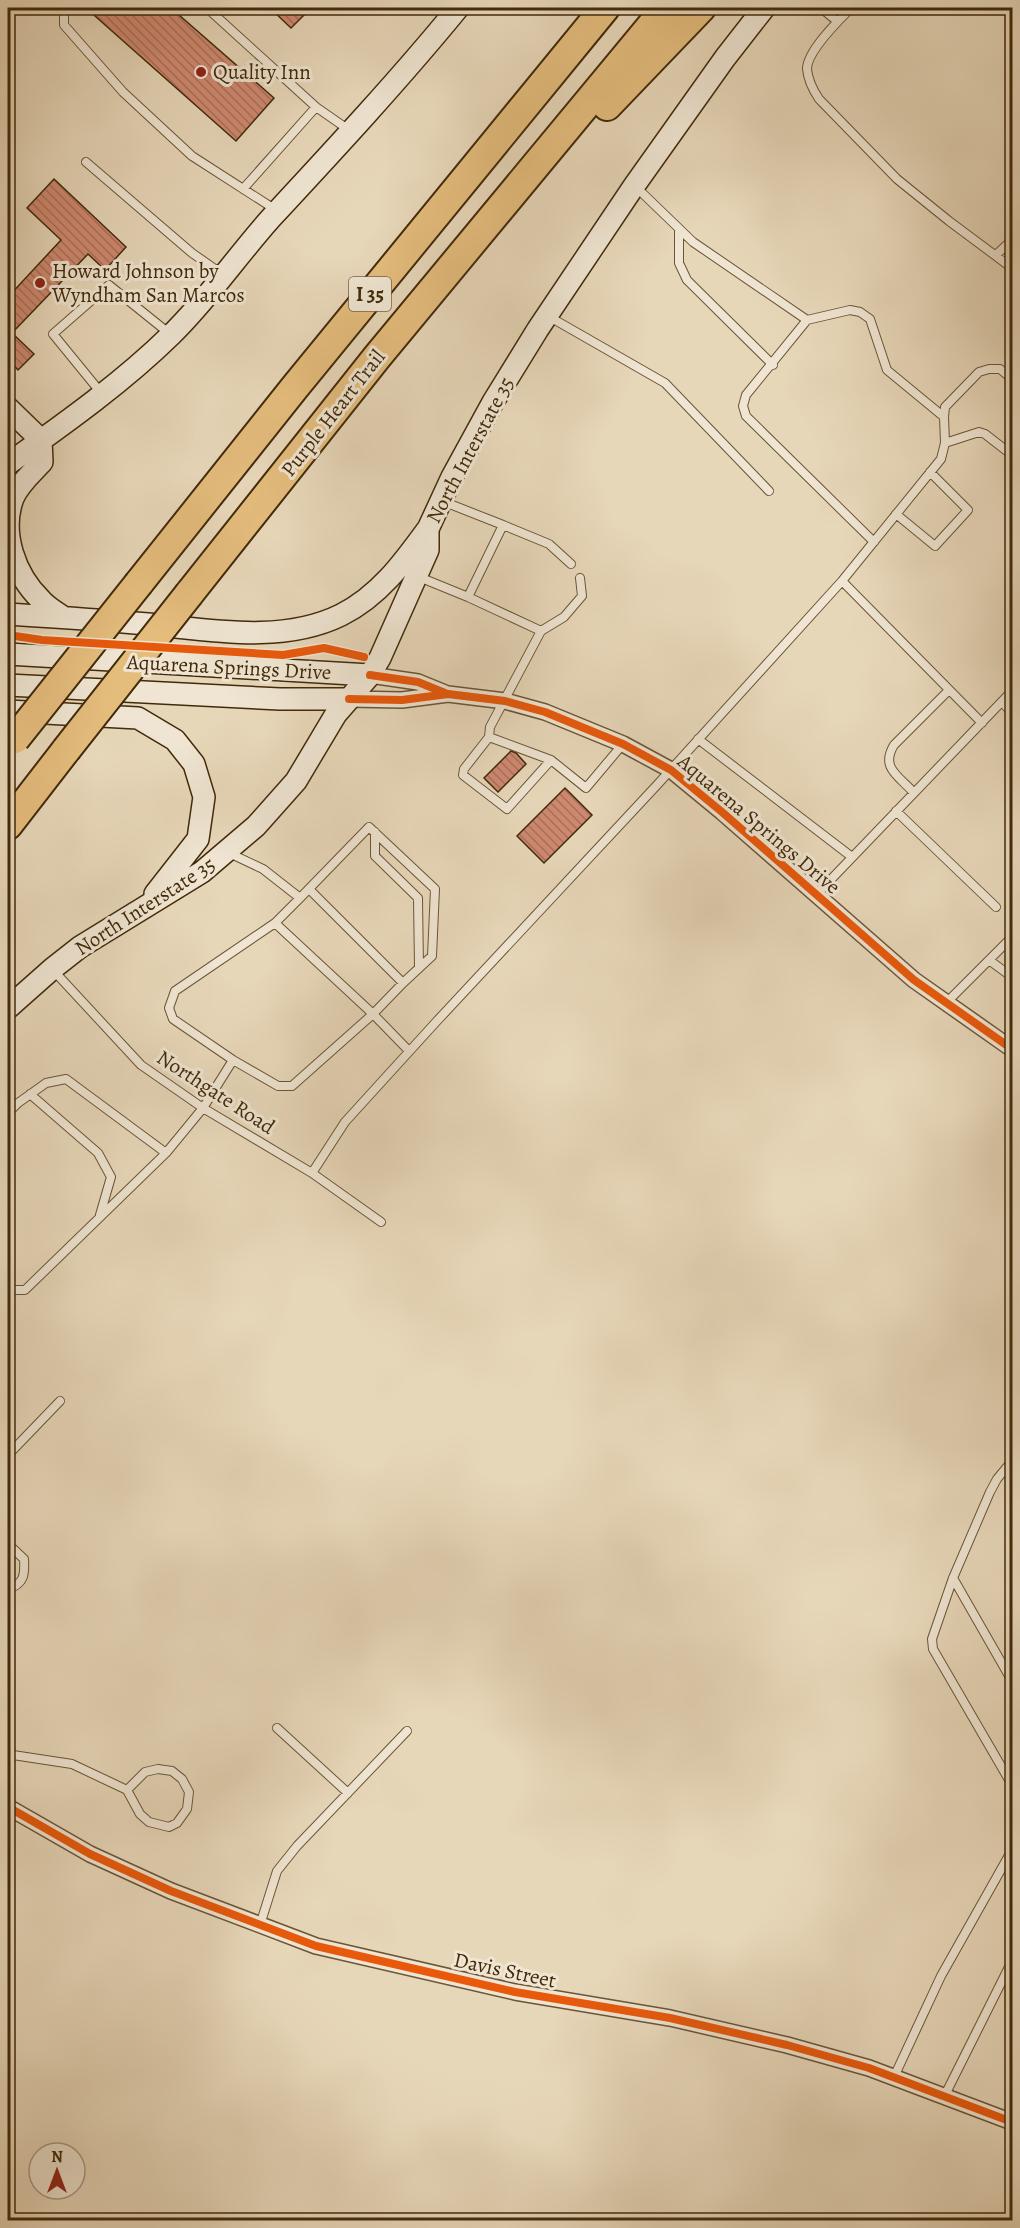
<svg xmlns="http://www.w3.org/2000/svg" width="1020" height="2228" font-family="Alegreya,serif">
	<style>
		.building { fill: url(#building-back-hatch); stroke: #412a0a; stroke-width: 1.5 }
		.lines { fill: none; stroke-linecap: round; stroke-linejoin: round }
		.lane-casing { stroke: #6a5536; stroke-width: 10 }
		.street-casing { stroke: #6a5536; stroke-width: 18 }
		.secondary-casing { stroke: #412a0a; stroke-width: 24 }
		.highway-casing { stroke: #412a0a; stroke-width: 32 }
		.lane { stroke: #efe5d2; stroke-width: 8 }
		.street { stroke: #efe5d2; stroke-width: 15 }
		.secondary { stroke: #efe5d2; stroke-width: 21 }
		.highway { stroke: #e4bc7c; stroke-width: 28 }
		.highway-bridge-casing { stroke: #412a0a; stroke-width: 32; stroke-linecap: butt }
		.highway-bridge { stroke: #e4bc7c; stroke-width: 28 }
		.cycleway-casing { stroke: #efe5d2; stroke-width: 11 }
		.cycleway { stroke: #e8590c; stroke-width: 8 }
		.poi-dot { fill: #8f2418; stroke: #efe5d2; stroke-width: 2 }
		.labels { text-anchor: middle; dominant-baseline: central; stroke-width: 6; stroke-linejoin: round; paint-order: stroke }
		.shield { fill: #efe5d2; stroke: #756246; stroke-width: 1.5 }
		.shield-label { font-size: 20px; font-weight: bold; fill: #412a0a }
		.poi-label { font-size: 21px; fill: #412a0a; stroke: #efe5d2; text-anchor: start }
		.street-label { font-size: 21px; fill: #412a0a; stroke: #efe5d2 }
	</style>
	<defs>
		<pattern id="building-back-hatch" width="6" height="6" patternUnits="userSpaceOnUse" patternTransform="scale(1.5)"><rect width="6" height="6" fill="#cf8971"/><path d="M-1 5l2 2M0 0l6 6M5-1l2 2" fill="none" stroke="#aa705b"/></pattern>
	</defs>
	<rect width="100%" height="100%" fill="#e7d7b9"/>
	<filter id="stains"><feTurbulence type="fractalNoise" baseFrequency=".00333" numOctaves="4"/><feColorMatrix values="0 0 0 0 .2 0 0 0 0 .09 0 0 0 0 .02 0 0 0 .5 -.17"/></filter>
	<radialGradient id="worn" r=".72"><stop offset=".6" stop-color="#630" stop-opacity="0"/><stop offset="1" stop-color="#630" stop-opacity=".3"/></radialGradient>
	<path class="building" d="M86 8H171L274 98 236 141Z
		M270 8H311L291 28Z
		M54 179 126 247 105 270 88 254 12 333 34 354 18 370 8 360V297L61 240 27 208Z
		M511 751 516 753 526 764 498 792 484 778Z
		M565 788 592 815 544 863 517 836Z"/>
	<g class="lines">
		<defs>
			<path id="lane" d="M67 8 64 11V25L123 92 192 156 276 210
				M207 8 316 107 349 130
				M438 8 447 19
				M821 8 837 21
				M851 8C839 20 807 51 807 69 808 80 813 90 819 99L897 179 949 221 1012 268
				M86 162 192 253 222 274
				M636 187 693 242 807 320 746 395 743 406 746 416 874 542
				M243 189 316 107
				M679 229V263L687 280 773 365
				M996 255 1012 240
				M548 316 665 383 769 491
				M807 320 850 310 860 312 870 319 887 370 944 417
				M102 394 53 334 109 285 170 334
				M945 443 979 432 985 434 1012 455
				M896 514 935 546 968 510 930 472
				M503 525 549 544 571 564
				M419 577 468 597 503 525 442 501
				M842 581 982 723
				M468 597 541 631 564 617 582 596 580 578
				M541 631 490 727 489 737 464 769 463 775 507 809 551 760 586 788 623 744
				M1002 702 1012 713
				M489 737 551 760
				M698 739 852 857
				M914 793C899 776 880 768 894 745L949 690
				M896 811 996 907
				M375 832V856L418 898 419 968
				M227 852 263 869 300 898 275 923 175 991 169 1008 173 1019 233 1060 278 1086H292L373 1014 403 983 432 956 435 889 369 827 300 898
				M309 889 403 983
				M816 895 1012 691
				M275 923 373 1014 409 1051
				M989 960 1012 977
				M53 970 141 1065 203 1108 312 1173 381 1222
				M946 1003 1012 937
				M30 1094 98 1153 111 1177 100 1215
				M8 1113 18 1103 46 1083 66 1079 166 1153 25 1290H8
				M166 1153 203 1108 233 1060
				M312 1173 345 1122 436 1022 657 785 842 581 941 459 945 443 944 417 945 407 979 372 989 369H1000L1012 379
				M8 1455 60 1401
				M1012 1461 997 1479 990 1492 953 1578 932 1639 933 1649 1012 1785
				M8 1544 24 1559C25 1575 24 1584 8 1589
				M953 1578 1012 1681
				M277 1728 348 1793
				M8 1751 13 1755 8 1763
				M13 1755 72 1764 127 1790 140 1814 149 1822 169 1827 177 1823 187 1809 189 1792 182 1779 172 1771 158 1769 145 1772 127 1790
				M260 1925 277 1871 297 1846 407 1731
				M894 2077 941 1976 1012 1850
				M944 2097 1012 1961"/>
			<path id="street" d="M370 675 418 682 445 693
				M349 699 402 700 448 694 505 701 545 712 623 744 671 770 722 812 914 980 1012 1049
				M8 1807 90 1854 171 1891 316 1946 515 1992 670 2018 787 2045 869 2068 1012 2122"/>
			<path id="secondary" d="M8 408 41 440
				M41 440 42 462C32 473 19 484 13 498 0 533 15 575 41 600 47 607 56 612 63 617
				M8 464C64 424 122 383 171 335 208 299 237 256 271 218 335 149 399 80 458 8
				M8 614C55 617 101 620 148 624 211 630 282 644 341 615 379 596 403 563 427 530
				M8 654 370 675
				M8 685 280 699H349
				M8 711 138 718 175 740 194 764 204 797 198 839 155 894
				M8 1008 52 969 80 947 202 872 256 826 296 781 336 714 370 675 380 658 428 550V529L452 477 493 402 538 329 634 186 725 58 764 8"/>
			<path id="highway" d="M607 106 701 8
				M139 583 295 387 605 8
				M189 594 377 357 666 8
				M8 825 66 750"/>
		</defs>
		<use href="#lane" class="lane-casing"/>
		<use href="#street" class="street-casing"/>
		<use href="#secondary" class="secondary-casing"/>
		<use href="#highway" class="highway-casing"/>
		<use href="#lane" class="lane"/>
		<use href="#street" class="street"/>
		<use href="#secondary" class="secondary"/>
		<use href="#highway" class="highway"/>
		<defs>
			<path id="highway-bridge" d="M15 739 139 583
				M66 750 189 594"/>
		</defs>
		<use href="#highway-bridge" class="highway-bridge-casing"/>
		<use href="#highway-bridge" class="highway-bridge"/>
		<defs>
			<path id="cycleway" d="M8 635 42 640 283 655 324 648 364 657
				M370 675 418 682 445 693
				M349 699 402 700 448 694 505 701 545 712 623 744 671 770 722 812 914 980 1012 1049
				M8 1807 90 1854 171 1891 316 1946 515 1992 670 2018 787 2045 869 2068 1012 2122"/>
		</defs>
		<use href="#cycleway" class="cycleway-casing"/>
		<use href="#cycleway" class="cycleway"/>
	</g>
	<g class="poi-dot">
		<circle cx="201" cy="72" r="6"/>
		<circle cx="40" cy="283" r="6"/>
	</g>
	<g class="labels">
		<rect class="shield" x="349" y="277" width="42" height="34" rx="4.5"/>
		<g class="shield-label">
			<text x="370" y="294">I 35</text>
		</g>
		<g class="poi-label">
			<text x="213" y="72">Quality Inn</text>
			<text x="52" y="271">Howard Johnson by<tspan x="52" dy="24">Wyndham San Marcos</tspan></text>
		</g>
		<g class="street-label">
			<text transform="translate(333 413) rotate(-52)">Purple Heart Trail</text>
			<text transform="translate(470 450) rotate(-62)">North Interstate 35</text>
			<text transform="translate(229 667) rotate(3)">Aquarena Springs Drive</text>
			<text transform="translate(759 824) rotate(40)">Aquarena Springs Drive</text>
			<text transform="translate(145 906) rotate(-33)">North Interstate 35</text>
			<text transform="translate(216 1092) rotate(33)">Northgate Road</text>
			<text transform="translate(505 1970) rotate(12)">Davis Street</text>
		</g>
	</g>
	<rect width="1020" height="2228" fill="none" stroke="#e7d7b9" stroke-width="30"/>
	<rect x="9" y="9" width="1002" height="2210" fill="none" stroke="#412a0a" stroke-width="3"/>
	<rect x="15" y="15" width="990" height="2198" fill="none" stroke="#412a0a" stroke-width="1.5"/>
	<g transform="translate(57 2171)"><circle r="28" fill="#efe5d2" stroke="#a99a82" stroke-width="1.5"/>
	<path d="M0-4.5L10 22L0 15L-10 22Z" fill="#8f2418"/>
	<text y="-9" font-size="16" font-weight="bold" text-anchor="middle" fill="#412a0a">N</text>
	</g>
	<rect width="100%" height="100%" filter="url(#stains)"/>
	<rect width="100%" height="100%" fill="url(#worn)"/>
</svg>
